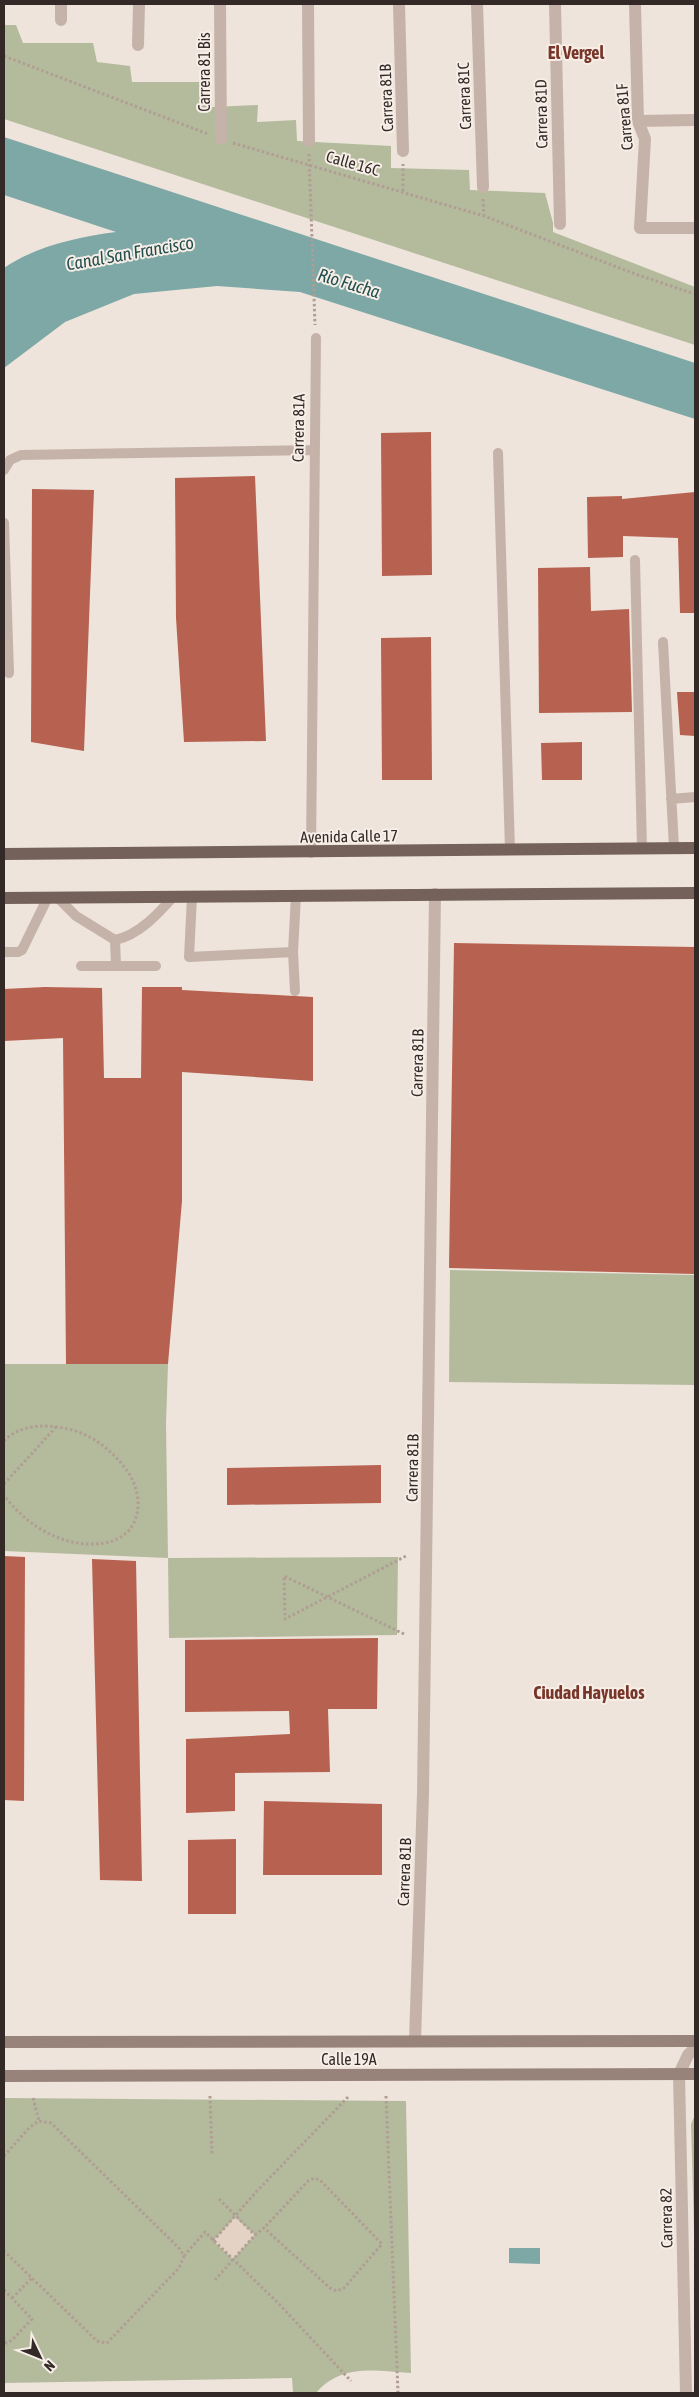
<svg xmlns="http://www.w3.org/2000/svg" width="699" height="2397" font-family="'Asap Condensed',sans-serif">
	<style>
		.green { fill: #b4bb9d }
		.plaza { fill: #e4d3c4 }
		.water { fill: #7da8a6 }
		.building { fill: #b76150 }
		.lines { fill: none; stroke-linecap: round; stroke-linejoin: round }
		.path { stroke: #b09d93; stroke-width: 3; stroke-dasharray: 2.5 2.5; stroke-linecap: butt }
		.lane { stroke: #c5b3a9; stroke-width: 10 }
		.street { stroke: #c5b3a9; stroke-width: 12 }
		.secondary { stroke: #98837a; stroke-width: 12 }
		.primary { stroke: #73615a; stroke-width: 12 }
		.labels { text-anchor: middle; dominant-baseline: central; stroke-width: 4; stroke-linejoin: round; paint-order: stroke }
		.street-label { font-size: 16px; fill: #332a28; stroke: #f7eee7 }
		.neighbourhood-label { font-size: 18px; font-weight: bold; fill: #78362a; stroke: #f7eee7 }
		.water-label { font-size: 18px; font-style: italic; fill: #224f4e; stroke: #f7eee7 }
	</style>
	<rect width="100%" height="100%" fill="#eee4db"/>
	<path class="green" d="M4 25H16L23 43H93L97 62 130 66 132 82H210L212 107 258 105 257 122 296 120 297 141 391 146V168L469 170 470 190 545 193 553 223V232L695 287V345L4 119Z
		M450 1270 695 1275V1385L449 1382Z
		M4 1364H168L166 1424 168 1558 398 1557 397 1635 169 1638 168 1558 4 1551Z
		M4 2098 406 2101 411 2373C376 2371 342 2363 316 2393H293L292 2378 4 2383Z
		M695 2115V2266L691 2124Z"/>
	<path class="plaza" d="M235 2217 255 2235 233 2259 213 2241Z"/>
	<path class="water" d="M4 137 695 363V419L300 292 217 286 134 294 65 322 4 368V268C36 246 78 237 116 232L4 195Z
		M509 2248H540V2264L509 2263Z"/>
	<path class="building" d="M431 432 432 575 382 576 381 433Z
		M255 476 266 741 184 742 176 618 175 478Z
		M32 489 94 490 84 751 31 742Z
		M695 492V613H680L678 538 623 536V557L588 558 587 497 622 496V499Z
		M590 567 591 611 629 609 632 712 539 713 538 568Z
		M431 637 432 780H382L381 638Z
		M677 692H695V736L680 735Z
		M582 742V780H542L541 743Z
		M454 943 695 947V1274L449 1268Z
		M45 987 102 988 104 1078H141L142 987H182V990L313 997V1081L182 1072V1201L168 1364H66L63 1038 4 1041V989Z
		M381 1465V1503L227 1505V1468Z
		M4 1556 25 1557 24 1801 4 1800Z
		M92 1559 136 1561 142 1881 100 1880Z
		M378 1638 377 1709H328L330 1772 235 1773V1811L186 1813V1739L290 1734 289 1711 185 1712V1640Z
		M264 1801 382 1804V1875H263Z
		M236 1839V1914H188V1840Z"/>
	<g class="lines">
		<path class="path" d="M4 56 208 134
			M233 143 484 216 638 275 695 294
			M309 154 315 325
			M403 191V164
			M483 199 484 216
			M4 1441C20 1424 46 1424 68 1429 90 1434 106 1446 121 1463 150 1495 143 1544 93 1544 58 1545 24 1523 4 1495
			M4 1484 56 1427
			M404 1634 284 1576 285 1619 406 1556
			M210 2096 212 2155
			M386 2096 398 2393
			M33 2098 39 2121
			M4 2156 30 2127 39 2121 51 2123 179 2248 184 2256 179 2268 107 2343 97 2341 4 2251
			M219 2199 255 2235
			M213 2241 257 2191 349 2096
			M184 2256 205 2232 279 2304 351 2381
			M215 2280 255 2235 264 2228 330 2288 337 2291 344 2288 382 2244 322 2182 315 2178 308 2181 264 2228
			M4 2290 32 2319 12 2340 7 2343 4 2342
			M12 2298 32 2278"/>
		<path class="lane" d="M498 453 510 850
			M4 470 10 460 21 455 315 450
			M4 523 9 673
			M635 560 642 848
			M663 642 674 848
			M671 799 695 797
			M311 853 316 338
			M57 897 76 916 115 940C139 935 158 914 174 896
			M192 897 189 957 293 952
			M115 940 116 965
			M4 952H18L22 950 48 897
			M81 966H156
			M295 991 293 952 296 895"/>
		<path class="street" d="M61 4V20
			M220 4 221 139
			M308 4 309 141
			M399 4 403 151
			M477 4 483 187
			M555 4 560 224
			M635 4 638 121 645 139 640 228H695
			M138 45 139 4
			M638 121 695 120
			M415 2041 423 1794 435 894
			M686 2393 679 2074 688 2055 695 2048"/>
		<path class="secondary" d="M4 2042 695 2041
			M4 2076 695 2074"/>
		<path class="primary" d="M4 854 695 848
			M4 898 695 893"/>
	</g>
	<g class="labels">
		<g class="street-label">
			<text transform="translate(204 72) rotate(-90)">Carrera 81 Bis</text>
			<text transform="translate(464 96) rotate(-92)">Carrera 81C</text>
			<text transform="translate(386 98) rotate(-92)">Carrera 81B</text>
			<text transform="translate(541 114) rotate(-91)">Carrera 81D</text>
			<text transform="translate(624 117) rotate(-95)">Carrera 81F</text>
			<text transform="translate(353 163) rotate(16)">Calle 16C</text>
			<text transform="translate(298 428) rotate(-89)">Carrera 81A</text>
			<text transform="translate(349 836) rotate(-1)">Avenida Calle 17</text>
			<text transform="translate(417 1063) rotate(-89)">Carrera 81B</text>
			<text transform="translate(412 1468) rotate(-89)">Carrera 81B</text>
			<text transform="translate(404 1872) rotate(-88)">Carrera 81B</text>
			<text x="349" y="2059">Calle 19A</text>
			<text transform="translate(666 2218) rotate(-91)">Carrera 82</text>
		</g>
		<g class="neighbourhood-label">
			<text x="576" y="52">El Vergel</text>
			<text x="589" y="1692">Ciudad Hayuelos</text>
		</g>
		<g class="water-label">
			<text transform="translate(130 253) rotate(-10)">Canal San Francisco</text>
			<text transform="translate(349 283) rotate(17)">Río Fucha</text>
		</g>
	</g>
	<rect width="699" height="2397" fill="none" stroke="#332a28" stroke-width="10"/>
	<g transform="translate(40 2357) rotate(133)" stroke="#f7eee7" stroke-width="4" paint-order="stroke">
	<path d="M0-4L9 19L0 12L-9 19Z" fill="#332a28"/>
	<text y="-8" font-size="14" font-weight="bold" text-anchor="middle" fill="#332a28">N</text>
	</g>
</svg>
